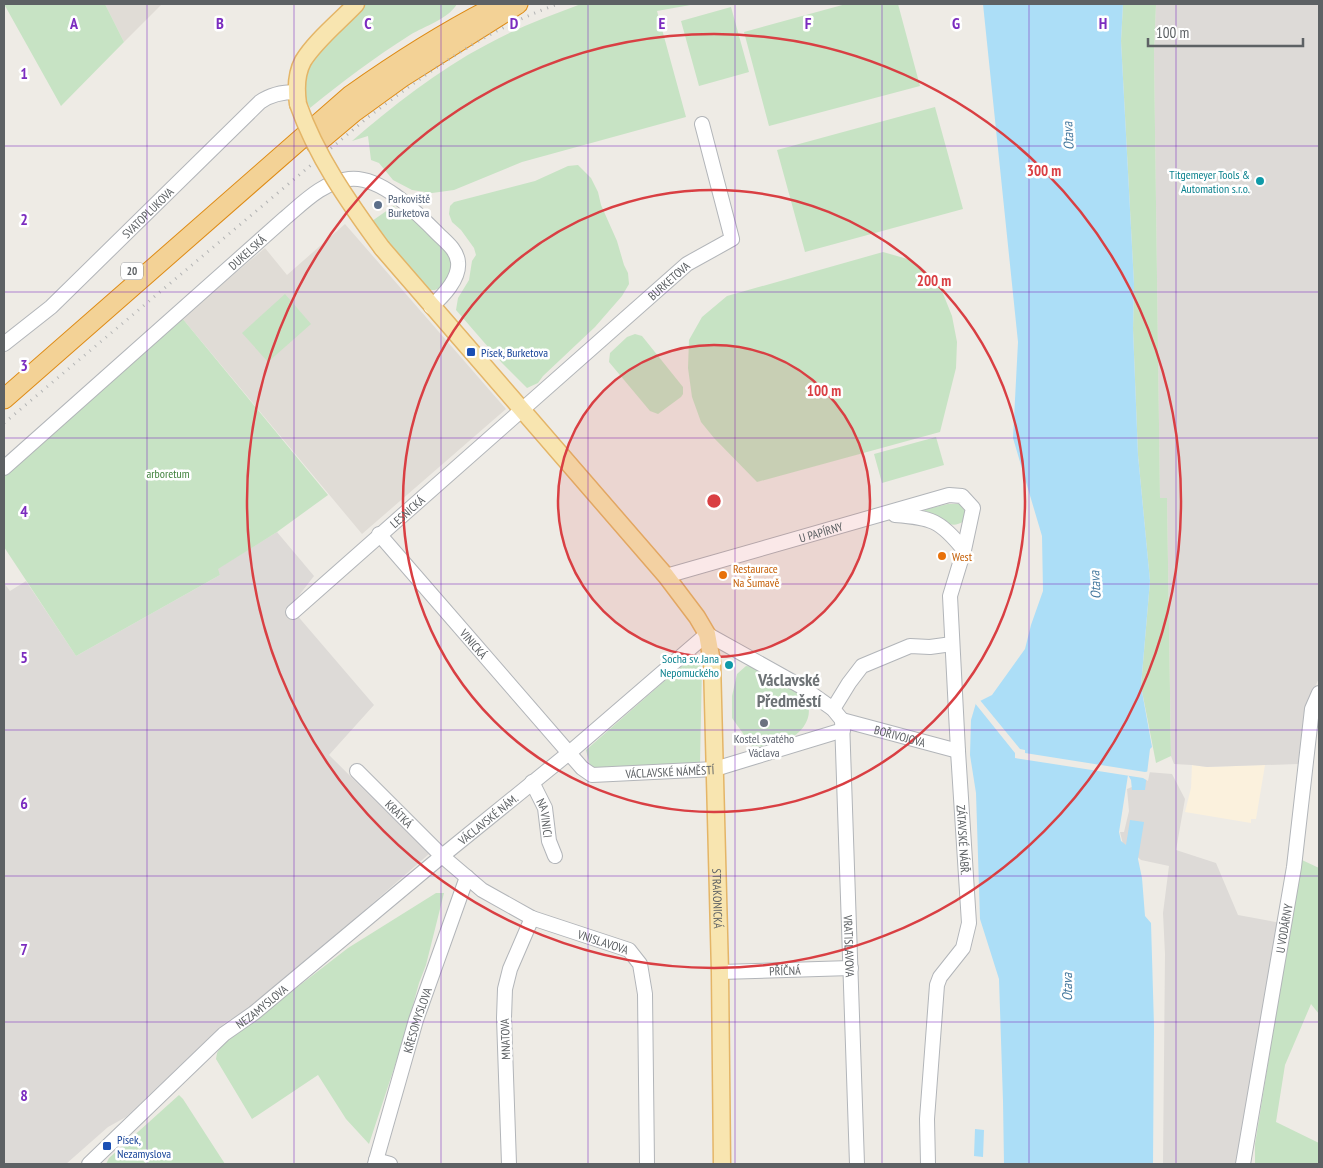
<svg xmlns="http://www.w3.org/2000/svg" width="1323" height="1168" font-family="'PT Sans Narrow',sans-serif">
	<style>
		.commercial { fill: #fbf1dd }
		.industrial { fill: #dddad7 }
		.education { fill: #e0dcd6 }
		.green { fill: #c7e3c4 }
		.water { fill: #acdef7 }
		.pier { fill: #eeebe5 }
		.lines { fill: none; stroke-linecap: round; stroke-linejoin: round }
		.minor-casing { stroke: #b2b5b9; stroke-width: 16 }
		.major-casing { stroke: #e4b567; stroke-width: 19 }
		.highway-casing { stroke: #de8b15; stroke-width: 21 }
		.minor { stroke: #fff; stroke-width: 14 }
		.major { stroke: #f8e5b0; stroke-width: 16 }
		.highway { stroke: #f3d296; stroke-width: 19 }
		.rail { stroke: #b3b4b4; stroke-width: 3; stroke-dasharray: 1 6; stroke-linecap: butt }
		.major-bridge-casing { stroke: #e4b567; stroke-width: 19; stroke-linecap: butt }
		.major-bridge { stroke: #f8e5b0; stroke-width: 16 }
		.grid { fill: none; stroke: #7b2cbf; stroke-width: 1; stroke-opacity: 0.55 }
		.ring { fill: none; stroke: #d93f43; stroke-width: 2.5 }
		.culture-dot { fill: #0f9aa8; stroke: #fff; stroke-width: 2 }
		.service-dot { fill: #5c6f8a; stroke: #fff; stroke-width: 2 }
		.transit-dot { fill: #1a4fb4; stroke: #fff; stroke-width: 2 }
		.food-dot { fill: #e8710a; stroke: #fff; stroke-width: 2 }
		.worship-dot { fill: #6b7280; stroke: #fff; stroke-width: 2 }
		.labels { text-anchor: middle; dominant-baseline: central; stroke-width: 5; stroke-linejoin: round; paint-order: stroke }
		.shield { fill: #fff; stroke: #8e9092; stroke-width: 1 }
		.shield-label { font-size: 11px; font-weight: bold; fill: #5d6164 }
		.culture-label { font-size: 12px; fill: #0d838f; stroke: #fff; text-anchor: end }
		.service-label { font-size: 12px; fill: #4e5e75; stroke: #fff; text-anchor: start }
		.street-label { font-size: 12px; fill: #5d6164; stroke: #fff }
		.transit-label { font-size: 12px; fill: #164399; stroke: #fff; text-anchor: start }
		.park-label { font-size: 12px; fill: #41823d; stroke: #fff }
		.food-label { font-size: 12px; fill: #c56008; stroke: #fff; text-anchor: start }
		.worship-label { font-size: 12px; fill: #5b616d; stroke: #fff }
		.water-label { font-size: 14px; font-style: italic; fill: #477a9f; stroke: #fff }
		.district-label { font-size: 18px; font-weight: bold; fill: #6e7376; stroke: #fff }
		.grid-label { font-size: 16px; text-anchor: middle; font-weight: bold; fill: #7b2cbf; stroke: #fff; stroke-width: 5; stroke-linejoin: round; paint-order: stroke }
		.centre { fill: #d93f43; stroke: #fff; stroke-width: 2.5 }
		.ring-label { font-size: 15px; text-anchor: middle; font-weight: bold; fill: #d93f43; stroke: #fff; stroke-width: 5; stroke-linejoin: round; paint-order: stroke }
	</style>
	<rect width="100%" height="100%" fill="#eeebe5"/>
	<path class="commercial" d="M1192 765 1207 767 1265 765 1256 819H1251V823L1185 812 1191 788Z"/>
	<path class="industrial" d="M1156 4H1319V678L1304 712 1298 764 1207 767 1192 765 1174 764 1171 756 1167 498H1160L1154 54Z
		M277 532 314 576 290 607 374 705 329 755 429 854 256 1005 226 1022 126 1117 108 1127 66 1164H4V583L10 591 26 581 76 656 220 575 217 569Z
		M1147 772 1172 774 1185 799 1176 850 1216 863 1238 915 1281 923 1240 1164H1163L1165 954 1163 913 1169 866 1141 860 1123 844 1120 832H1124L1129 811 1127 789 1139 784 1145 785Z"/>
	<path class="education" d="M105 4H162L124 42Z
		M345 224 506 409 362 534 182 318 265 248 287 275Z"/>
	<path class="green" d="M4 4H105L124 42 61 106Z
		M365 4H457C448 19 425 26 410 35 375 57 342 82 310 108 306 100 303 90 305 81 310 54 346 24 365 4Z
		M581 4H696L657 11 686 117 522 162 454 190 432 193 412 190 393 180 379 163 371 160 368 136 352 141C393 106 438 70 486 45 516 28 549 16 581 4Z
		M846 4H898L920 86 769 126 744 32Z
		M1123 4H1156L1154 54 1160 498H1167L1171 756 1156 763 1141 686 1150 581 1138 455 1133 329 1134 284 1121 41Z
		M731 7 749 72 699 86 681 21Z
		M935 107 963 209 805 252 777 150Z
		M578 165 591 178 598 192 601 205 617 241 624 265 628 273 629 284 622 296 595 327 543 376 538 383 527 388 502 363 456 310 458 298 469 280 472 261 476 255 474 248 461 230 452 222 449 214 450 206 454 202 535 181 568 166Z
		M395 205 394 208 405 210 452 257 453 270 442 287 435 290H427L372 221Z
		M883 252 911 260 938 281 952 316 957 342 956 368 940 432 757 482 714 438 701 422 692 397 688 368 689 340 702 317 727 296Z
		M285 294 311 324 268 362 242 333Z
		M182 318 328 495 277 532 218 569 220 575 76 656 4 547V472Z
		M635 334 642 336 683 387V394L681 397 658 414 650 411 609 362 610 353 627 337Z
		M936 437 944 465 882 483 874 454Z
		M948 504H960L965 511 964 521C948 532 939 515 923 510Z
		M695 660 702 667 700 764 591 770 586 750 685 663Z
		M746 666C767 668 785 678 800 693 802 695 806 699 807 702 816 724 791 743 771 746 765 747 758 746 752 746L732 718V696L737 674Z
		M1302 860 1319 868V1014L1311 1004 1285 1065 1276 1122 1319 1143V1164H1255V1144L1292 915Z
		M436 893H444L426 965 419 983 404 1038 369 1144 346 1119 318 1075 252 1119 216 1059 217 1053 221 1046 348 948Z
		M179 1095 183 1099 225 1164H106L109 1158Z"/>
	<path class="water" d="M983 4H1123L1121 41 1134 284 1133 329 1138 455 1150 581 1141 686 1152 747 1150 749 1145 790H1132L1131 780 1128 775 1119 832 1121 841 1126 845 1130 820 1144 822 1138 859 1142 878 1145 916 1151 923 1154 1026 1153 1164H1004L1003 1101 999 979 980 919 976 793 970 755 971 720 976 703 992 695 1025 649 1031 625 1043 591 1042 536 1013 438 1018 342Z
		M975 1129 984 1130 983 1157 974 1156Z"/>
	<path class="pier" d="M979 699 1020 749 1025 750V753L1145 772 1150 771 1148 781 1143 778 1015 758V753L974 702Z"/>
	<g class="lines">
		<defs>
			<g id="minor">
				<path id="s1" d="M4 344 51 307 260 102C271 94 283 92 296 92"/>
				<path id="s2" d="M4 468 285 218C304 202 323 182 349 179 381 175 418 214 438 234 446 242 457 250 458 262 460 279 443 296 431 307"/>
				<path d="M895 515C932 518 940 520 964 550"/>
				<path id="s3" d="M379 534 582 768 592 775 715 769 843 730"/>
				<path id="s4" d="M666 576 949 495 962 496 973 508 964 550 950 596 958 751 969 923 963 948 940 977 937 985 927 1119 928 1164"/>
				<path id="s5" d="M293 612 687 264 732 239 702 124"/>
				<path d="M833 709 849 683 862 666 910 646 930 647 952 644"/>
				<path id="s6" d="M842 720 958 751"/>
				<path id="s7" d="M357 771 442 856 482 890 532 918 629 950 640 964 645 994 647 1164"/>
				<path id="s8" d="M532 782 545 808 549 841 555 856"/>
				<path id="s9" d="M720 972 851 968"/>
				<path d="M376 1160 390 1164"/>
				<path id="s10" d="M89 1164 224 1034 254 1013 442 856 569 753 707 634 802 687 833 709 842 720 857 1164"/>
				<path id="s11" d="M375 1164 416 1020 467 877"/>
				<path d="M509 1164 504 1018 505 989 510 969 532 918"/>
				<path id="s12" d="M1243 1164 1294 867 1312 709 1319 693"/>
			</g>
			<g id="major">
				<path d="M298 104C296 90 296 74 303 61 315 41 340 21 356 4"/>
				<path id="s13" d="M382 248 666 576 697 617 707 634 712 662 720 972 722 1164"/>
			</g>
			<path id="highway" d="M316 144 354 112 401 78 518 4
				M4 399 351 95C399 61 448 30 500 4"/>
		</defs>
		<use href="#minor" class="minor-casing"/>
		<use href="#major" class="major-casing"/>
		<use href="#highway" class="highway-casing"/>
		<use href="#minor" class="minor"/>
		<use href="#major" class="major"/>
		<use href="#highway" class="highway"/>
		<path class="rail" d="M4 423 367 118C428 72 485 30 558 4"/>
		<defs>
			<path id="major-bridge" d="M298 104C316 156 349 203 382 248"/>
		</defs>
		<use href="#major-bridge" class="major-bridge-casing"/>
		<use href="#major-bridge" class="major-bridge"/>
	</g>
	<path class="grid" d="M147 4V1164M294 4V1164M441 4V1164M588 4V1164M735 4V1164M882 4V1164M1029 4V1164M1176 4V1164M4 146H1319M4 292H1319M4 438H1319M4 584H1319M4 730H1319M4 876H1319M4 1022H1319"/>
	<circle cx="714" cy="501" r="156" fill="#d93f43" fill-opacity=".12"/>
	<g class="ring">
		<circle cx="714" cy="501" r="156"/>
		<circle cx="714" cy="501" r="311"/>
		<circle cx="714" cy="501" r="467"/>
	</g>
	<g class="culture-dot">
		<circle cx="1260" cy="181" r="5"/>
		<circle cx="729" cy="665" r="5"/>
	</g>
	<circle class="service-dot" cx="378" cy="205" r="5"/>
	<g class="transit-dot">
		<rect x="466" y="347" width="10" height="10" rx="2.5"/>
		<rect x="102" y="1141" width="10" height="10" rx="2.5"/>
	</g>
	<g class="food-dot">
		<circle cx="942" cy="556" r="5"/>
		<circle cx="723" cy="575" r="5"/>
	</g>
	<circle class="worship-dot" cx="764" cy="723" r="5"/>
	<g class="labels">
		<rect class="shield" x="121" y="262.5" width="22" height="17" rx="4"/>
		<g class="shield-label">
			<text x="132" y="271">20</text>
		</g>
		<g class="culture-label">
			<text x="1250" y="174">Titgemeyer Tools &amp;<tspan x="1250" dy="14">Automation s.r.o.</tspan></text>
			<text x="719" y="658">Socha sv. Jana<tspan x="719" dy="14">Nepomuckého</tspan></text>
		</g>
		<g class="service-label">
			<text x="388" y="198">Parkoviště<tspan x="388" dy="14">Burketova</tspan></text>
		</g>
		<g class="street-label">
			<text stroke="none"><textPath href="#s1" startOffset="195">SVATOPLUKOVA</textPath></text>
			<text stroke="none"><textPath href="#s2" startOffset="325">DUKELSKÁ</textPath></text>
			<text stroke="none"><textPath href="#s5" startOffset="501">BURKETOVA</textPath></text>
			<text stroke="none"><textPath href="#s5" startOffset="152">LESNICKÁ</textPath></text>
			<text stroke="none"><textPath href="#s4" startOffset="161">U PAPÍRNY</textPath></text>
			<text stroke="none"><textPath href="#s3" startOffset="145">VINICKÁ</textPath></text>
			<text stroke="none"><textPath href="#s6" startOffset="60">BOŘIVOJOVA</textPath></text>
			<text stroke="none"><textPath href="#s3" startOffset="400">VÁCLAVSKÉ NÁMĚSTÍ</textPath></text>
			<text stroke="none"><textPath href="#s7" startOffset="60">KRÁTKÁ</textPath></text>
			<text stroke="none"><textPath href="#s10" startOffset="528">VÁCLAVSKÉ NÁM.</textPath></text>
			<text stroke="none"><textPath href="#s8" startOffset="39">NA VINICI</textPath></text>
			<text stroke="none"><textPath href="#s4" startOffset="659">ZÁTAVSKÉ NÁBŘ.</textPath></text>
			<text stroke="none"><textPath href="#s13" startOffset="770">STRAKONICKÁ</textPath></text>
			<text stroke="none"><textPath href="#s12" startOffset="239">U VODÁRNY</textPath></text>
			<text stroke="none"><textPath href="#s7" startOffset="305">VNISLAVOVA</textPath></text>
			<text stroke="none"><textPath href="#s10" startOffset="1202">VRATISLAVOVA</textPath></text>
			<text stroke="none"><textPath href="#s9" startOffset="65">PŘÍČNÁ</textPath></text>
			<text stroke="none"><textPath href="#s10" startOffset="234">NEZAMYSLOVA</textPath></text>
			<text stroke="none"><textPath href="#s11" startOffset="150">KŘESOMYSLOVA</textPath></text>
			<text transform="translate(505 1039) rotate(-92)">MNATOVA</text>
		</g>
		<g class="transit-label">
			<text x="481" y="352">Písek, Burketova</text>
			<text x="117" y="1139">Písek,<tspan x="117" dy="14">Nezamyslova</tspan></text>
		</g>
		<g class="park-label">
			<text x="168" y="473">arboretum</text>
		</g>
		<g class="food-label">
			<text x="952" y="556">West</text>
			<text x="733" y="568">Restaurace<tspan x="733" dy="14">Na Šumavě</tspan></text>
		</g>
		<g class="worship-label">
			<text x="764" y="738">Kostel svatého<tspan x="764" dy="14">Václava</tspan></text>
		</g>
		<g class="water-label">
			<text transform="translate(1068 136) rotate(-93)">Otava</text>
			<text transform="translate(1095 585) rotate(-93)">Otava</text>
			<text transform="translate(1067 987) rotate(-90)">Otava</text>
		</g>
		<g class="district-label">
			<text x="789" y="679">Václavské<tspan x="789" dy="21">Předměstí</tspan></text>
		</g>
	</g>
	<g class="grid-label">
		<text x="74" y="29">A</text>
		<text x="220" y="29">B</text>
		<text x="368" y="29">C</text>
		<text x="514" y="29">D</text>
		<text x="662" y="29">E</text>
		<text x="808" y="29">F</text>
		<text x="956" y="29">G</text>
		<text x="1103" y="29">H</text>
		<text x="24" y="79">1</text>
		<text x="24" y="225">2</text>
		<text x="24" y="371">3</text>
		<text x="24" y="517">4</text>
		<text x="24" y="663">5</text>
		<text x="24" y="809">6</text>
		<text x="24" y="955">7</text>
		<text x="24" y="1101">8</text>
	</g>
	<circle cx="714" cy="501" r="8" class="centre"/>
	<g class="ring-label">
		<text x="1044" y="176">300 m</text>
		<text x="934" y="286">200 m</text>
		<text x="824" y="396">100 m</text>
	</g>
	<rect width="1323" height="1168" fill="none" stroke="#5d6164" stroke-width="10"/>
	<path d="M1148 38v8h155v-8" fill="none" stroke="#5d6164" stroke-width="2.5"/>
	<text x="1156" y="38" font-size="15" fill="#5d6164" stroke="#ffffff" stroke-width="4" paint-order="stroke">100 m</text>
</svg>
